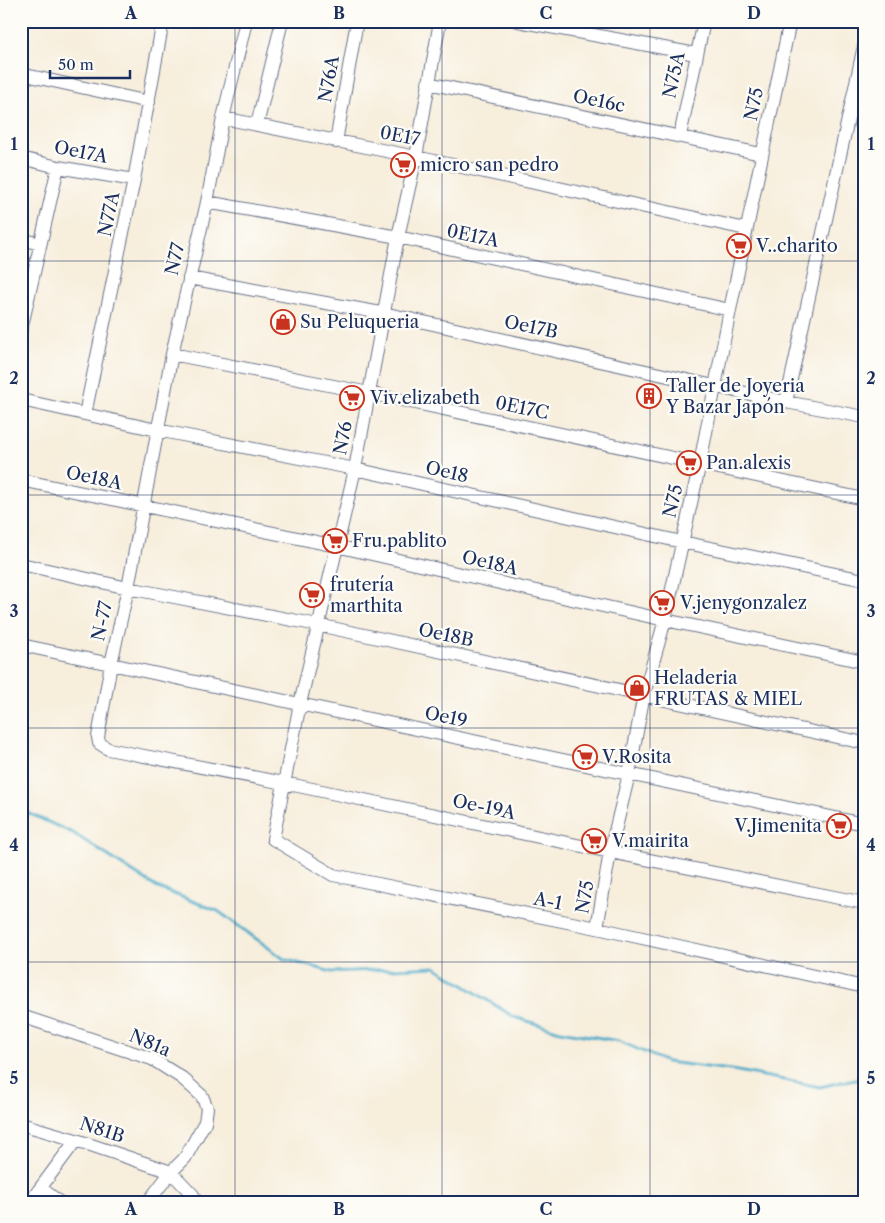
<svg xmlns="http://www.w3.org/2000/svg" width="885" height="1223" font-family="'Libre Caslon Text',serif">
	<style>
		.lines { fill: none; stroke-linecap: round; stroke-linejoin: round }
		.stream { stroke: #49abc9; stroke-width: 3 }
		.street-casing { stroke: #68728a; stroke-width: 14 }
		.street { stroke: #fff; stroke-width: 12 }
		.grid { fill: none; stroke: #1b2f5e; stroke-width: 1; stroke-opacity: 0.55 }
		.labels { text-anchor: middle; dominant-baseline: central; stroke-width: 4.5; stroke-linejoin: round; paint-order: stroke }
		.street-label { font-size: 18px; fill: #1b2f5e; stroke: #fdfcf7 }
		.poi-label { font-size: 18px; fill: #1b2f5e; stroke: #fdfcf7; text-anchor: start }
		.neatline { fill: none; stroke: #1b2f5e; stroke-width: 2 }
		.grid-label { font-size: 16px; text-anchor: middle; font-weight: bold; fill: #1b2f5e }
	</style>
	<rect width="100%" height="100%" fill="#fdfcf7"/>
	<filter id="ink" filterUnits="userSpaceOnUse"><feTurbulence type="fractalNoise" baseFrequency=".02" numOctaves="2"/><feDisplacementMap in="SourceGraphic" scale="10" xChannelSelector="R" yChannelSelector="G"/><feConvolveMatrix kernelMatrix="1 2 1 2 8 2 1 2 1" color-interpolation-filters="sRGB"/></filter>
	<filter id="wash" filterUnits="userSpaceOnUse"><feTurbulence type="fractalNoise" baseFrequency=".0096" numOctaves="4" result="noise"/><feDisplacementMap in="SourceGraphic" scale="20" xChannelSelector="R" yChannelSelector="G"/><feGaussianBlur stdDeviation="1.12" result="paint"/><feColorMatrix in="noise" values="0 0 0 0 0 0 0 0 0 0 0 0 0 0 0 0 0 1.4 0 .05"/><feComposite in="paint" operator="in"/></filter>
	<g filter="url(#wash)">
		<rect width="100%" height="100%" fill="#f7eedc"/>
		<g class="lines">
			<path class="stream" d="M21 810 73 833 156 887 218 911 284 959 332 972 435 967 514 1017 560 1031 619 1041 667 1062 738 1071 820 1087 864 1077"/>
		</g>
	</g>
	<g filter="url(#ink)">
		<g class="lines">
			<defs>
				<path id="street" d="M147 21 162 25
					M246 21 223 118 207 202 172 354 128 588 111 664 98 737 99 743 108 749 284 783 610 852 864 903
					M440 21 416 157 398 237 355 469 300 704 273 839 333 875 597 928 864 987
					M518 21 696 54
					M21 74 149 102
					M428 83 761 154
					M223 118 416 157 746 229
					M257 125 282 21
					M680 136 704 21
					M336 142 357 21
					M21 158 58 167 134 180
					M207 202 398 237 730 310
					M21 239 40 244
					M189 278 392 315 786 402 864 417
					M21 330 58 167
					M172 354 369 393 864 499
					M21 400 157 430 355 469 682 542 864 580
					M786 402 864 46
					M85 414 134 180 163 21
					M21 480 336 546 665 620 864 662
					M21 564 128 588 318 625 864 743
					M21 645 864 824
					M597 928 610 852 629 774 644 694 665 620 700 463 730 310 790 21
					M21 1016 152 1059 182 1078 202 1096 207 1108 205 1122 185 1158 171 1172 148 1202
					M21 1124 76 1140 171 1172 193 1195 196 1202
					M41 1188 59 1202
					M30 1202 76 1140"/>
			</defs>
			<use href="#street" class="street-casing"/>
			<use href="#street" class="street"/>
		</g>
	</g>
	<path class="grid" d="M235 21V1202M442 21V1202M650 21V1202M21 261H864M21 495H864M21 728H864M21 962H864"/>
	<defs>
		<symbol id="supermarket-ring" viewBox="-11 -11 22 22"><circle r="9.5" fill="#fdfcf7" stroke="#c8321e" stroke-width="1.5"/><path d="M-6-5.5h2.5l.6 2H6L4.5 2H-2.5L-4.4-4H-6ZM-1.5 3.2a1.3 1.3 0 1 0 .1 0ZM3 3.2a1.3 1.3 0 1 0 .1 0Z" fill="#c8321e"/></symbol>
		<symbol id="shop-ring" viewBox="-11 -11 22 22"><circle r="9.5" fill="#fdfcf7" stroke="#c8321e" stroke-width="1.5"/><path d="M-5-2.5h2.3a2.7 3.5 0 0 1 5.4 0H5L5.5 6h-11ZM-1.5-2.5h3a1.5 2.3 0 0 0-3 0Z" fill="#c8321e"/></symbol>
		<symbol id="building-ring" viewBox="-11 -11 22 22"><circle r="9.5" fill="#fdfcf7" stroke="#c8321e" stroke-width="1.5"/><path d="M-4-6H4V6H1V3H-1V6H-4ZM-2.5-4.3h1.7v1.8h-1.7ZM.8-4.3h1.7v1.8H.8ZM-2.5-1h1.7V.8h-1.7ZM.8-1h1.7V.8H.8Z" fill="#c8321e"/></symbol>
	</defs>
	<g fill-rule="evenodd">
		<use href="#supermarket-ring" x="389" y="151" width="28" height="28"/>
		<use href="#supermarket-ring" x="725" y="232" width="28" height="28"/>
		<use href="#shop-ring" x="269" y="308" width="28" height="28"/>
		<use href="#building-ring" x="635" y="382" width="28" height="28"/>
		<use href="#supermarket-ring" x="338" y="384" width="28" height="28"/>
		<use href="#supermarket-ring" x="675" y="449" width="28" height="28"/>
		<use href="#supermarket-ring" x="321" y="527" width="28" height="28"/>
		<use href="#supermarket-ring" x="298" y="581" width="28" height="28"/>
		<use href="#supermarket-ring" x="648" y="589" width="28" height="28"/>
		<use href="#shop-ring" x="623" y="674" width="28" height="28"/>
		<use href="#supermarket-ring" x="571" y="743" width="28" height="28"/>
		<use href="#supermarket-ring" x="825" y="812" width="28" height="28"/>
		<use href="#supermarket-ring" x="580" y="827" width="28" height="28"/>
	</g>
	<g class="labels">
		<g class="street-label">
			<text transform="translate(674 75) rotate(-78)">N75A</text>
			<text transform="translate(329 79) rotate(-80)">N76A</text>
			<text transform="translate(599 101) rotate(12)">Oe16c</text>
			<text transform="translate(754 104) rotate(-78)">N75</text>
			<text transform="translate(400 136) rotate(11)">0E17</text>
			<text transform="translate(81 152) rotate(11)">Oe17A</text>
			<text transform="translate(109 214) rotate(-78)">N77A</text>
			<text transform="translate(473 236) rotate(12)">0E17A</text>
			<text transform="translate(175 259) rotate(-77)">N77</text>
			<text transform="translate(531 327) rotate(12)">Oe17B</text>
			<text transform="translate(522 408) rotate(12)">0E17C</text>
			<text transform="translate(343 438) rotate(-79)">N76</text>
			<text transform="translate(447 472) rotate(13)">Oe18</text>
			<text transform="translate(94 478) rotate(12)">Oe18A</text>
			<text transform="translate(673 501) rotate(-77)">N75</text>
			<text transform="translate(490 563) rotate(13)">Oe18A</text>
			<text transform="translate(102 621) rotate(-78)">N-77</text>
			<text transform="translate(446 635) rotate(12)">Oe18B</text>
			<text transform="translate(446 717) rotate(12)">Oe19</text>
			<text transform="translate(484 807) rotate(12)">Oe-19A</text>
			<text transform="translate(585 897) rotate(-80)">N75</text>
			<text transform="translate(548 901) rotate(11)">A-1</text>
			<text transform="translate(150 1043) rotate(23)">N81a</text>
			<text transform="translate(102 1130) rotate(18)">N81B</text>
		</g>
		<g class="poi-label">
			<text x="420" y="165">micro san pedro</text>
			<text x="756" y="246">V..charito</text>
			<text x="300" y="322">Su Peluqueria</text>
			<text x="666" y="386">Taller de Joyeria<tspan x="666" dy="21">Y Bazar Japón</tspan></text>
			<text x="370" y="398">Viv.elizabeth</text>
			<text x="706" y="463">Pan.alexis</text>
			<text x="352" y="541">Fru.pablito</text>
			<text x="330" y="585">frutería<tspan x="330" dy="21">marthita</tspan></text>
			<text x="680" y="603">V.jenygonzalez</text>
			<text x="654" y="678">Heladeria<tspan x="654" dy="21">FRUTAS &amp; MIEL</tspan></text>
			<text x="602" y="757">V.Rosita</text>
			<text x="822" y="826" text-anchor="end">V.Jimenita</text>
			<text x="612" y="841">V.mairita</text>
		</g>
	</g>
	<rect width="885" height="1223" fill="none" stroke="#fdfcf7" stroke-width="55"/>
	<path d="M50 70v8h80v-8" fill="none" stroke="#1b2f5e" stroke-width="2.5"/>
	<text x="58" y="70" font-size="15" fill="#1b2f5e" stroke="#fdfcf7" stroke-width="4" paint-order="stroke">50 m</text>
	<rect x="28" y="28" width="830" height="1168" class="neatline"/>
	<g class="grid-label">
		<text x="131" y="19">A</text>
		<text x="339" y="19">B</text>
		<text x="546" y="19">C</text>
		<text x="754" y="19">D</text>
		<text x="14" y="150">1</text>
		<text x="871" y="150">1</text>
		<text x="14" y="384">2</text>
		<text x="871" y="384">2</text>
		<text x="14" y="617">3</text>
		<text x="871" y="617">3</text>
		<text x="14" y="851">4</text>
		<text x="871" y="851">4</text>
		<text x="14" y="1084">5</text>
		<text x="871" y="1084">5</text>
		<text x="131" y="1215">A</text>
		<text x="339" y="1215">B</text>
		<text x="546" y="1215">C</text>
		<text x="754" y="1215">D</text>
	</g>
</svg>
